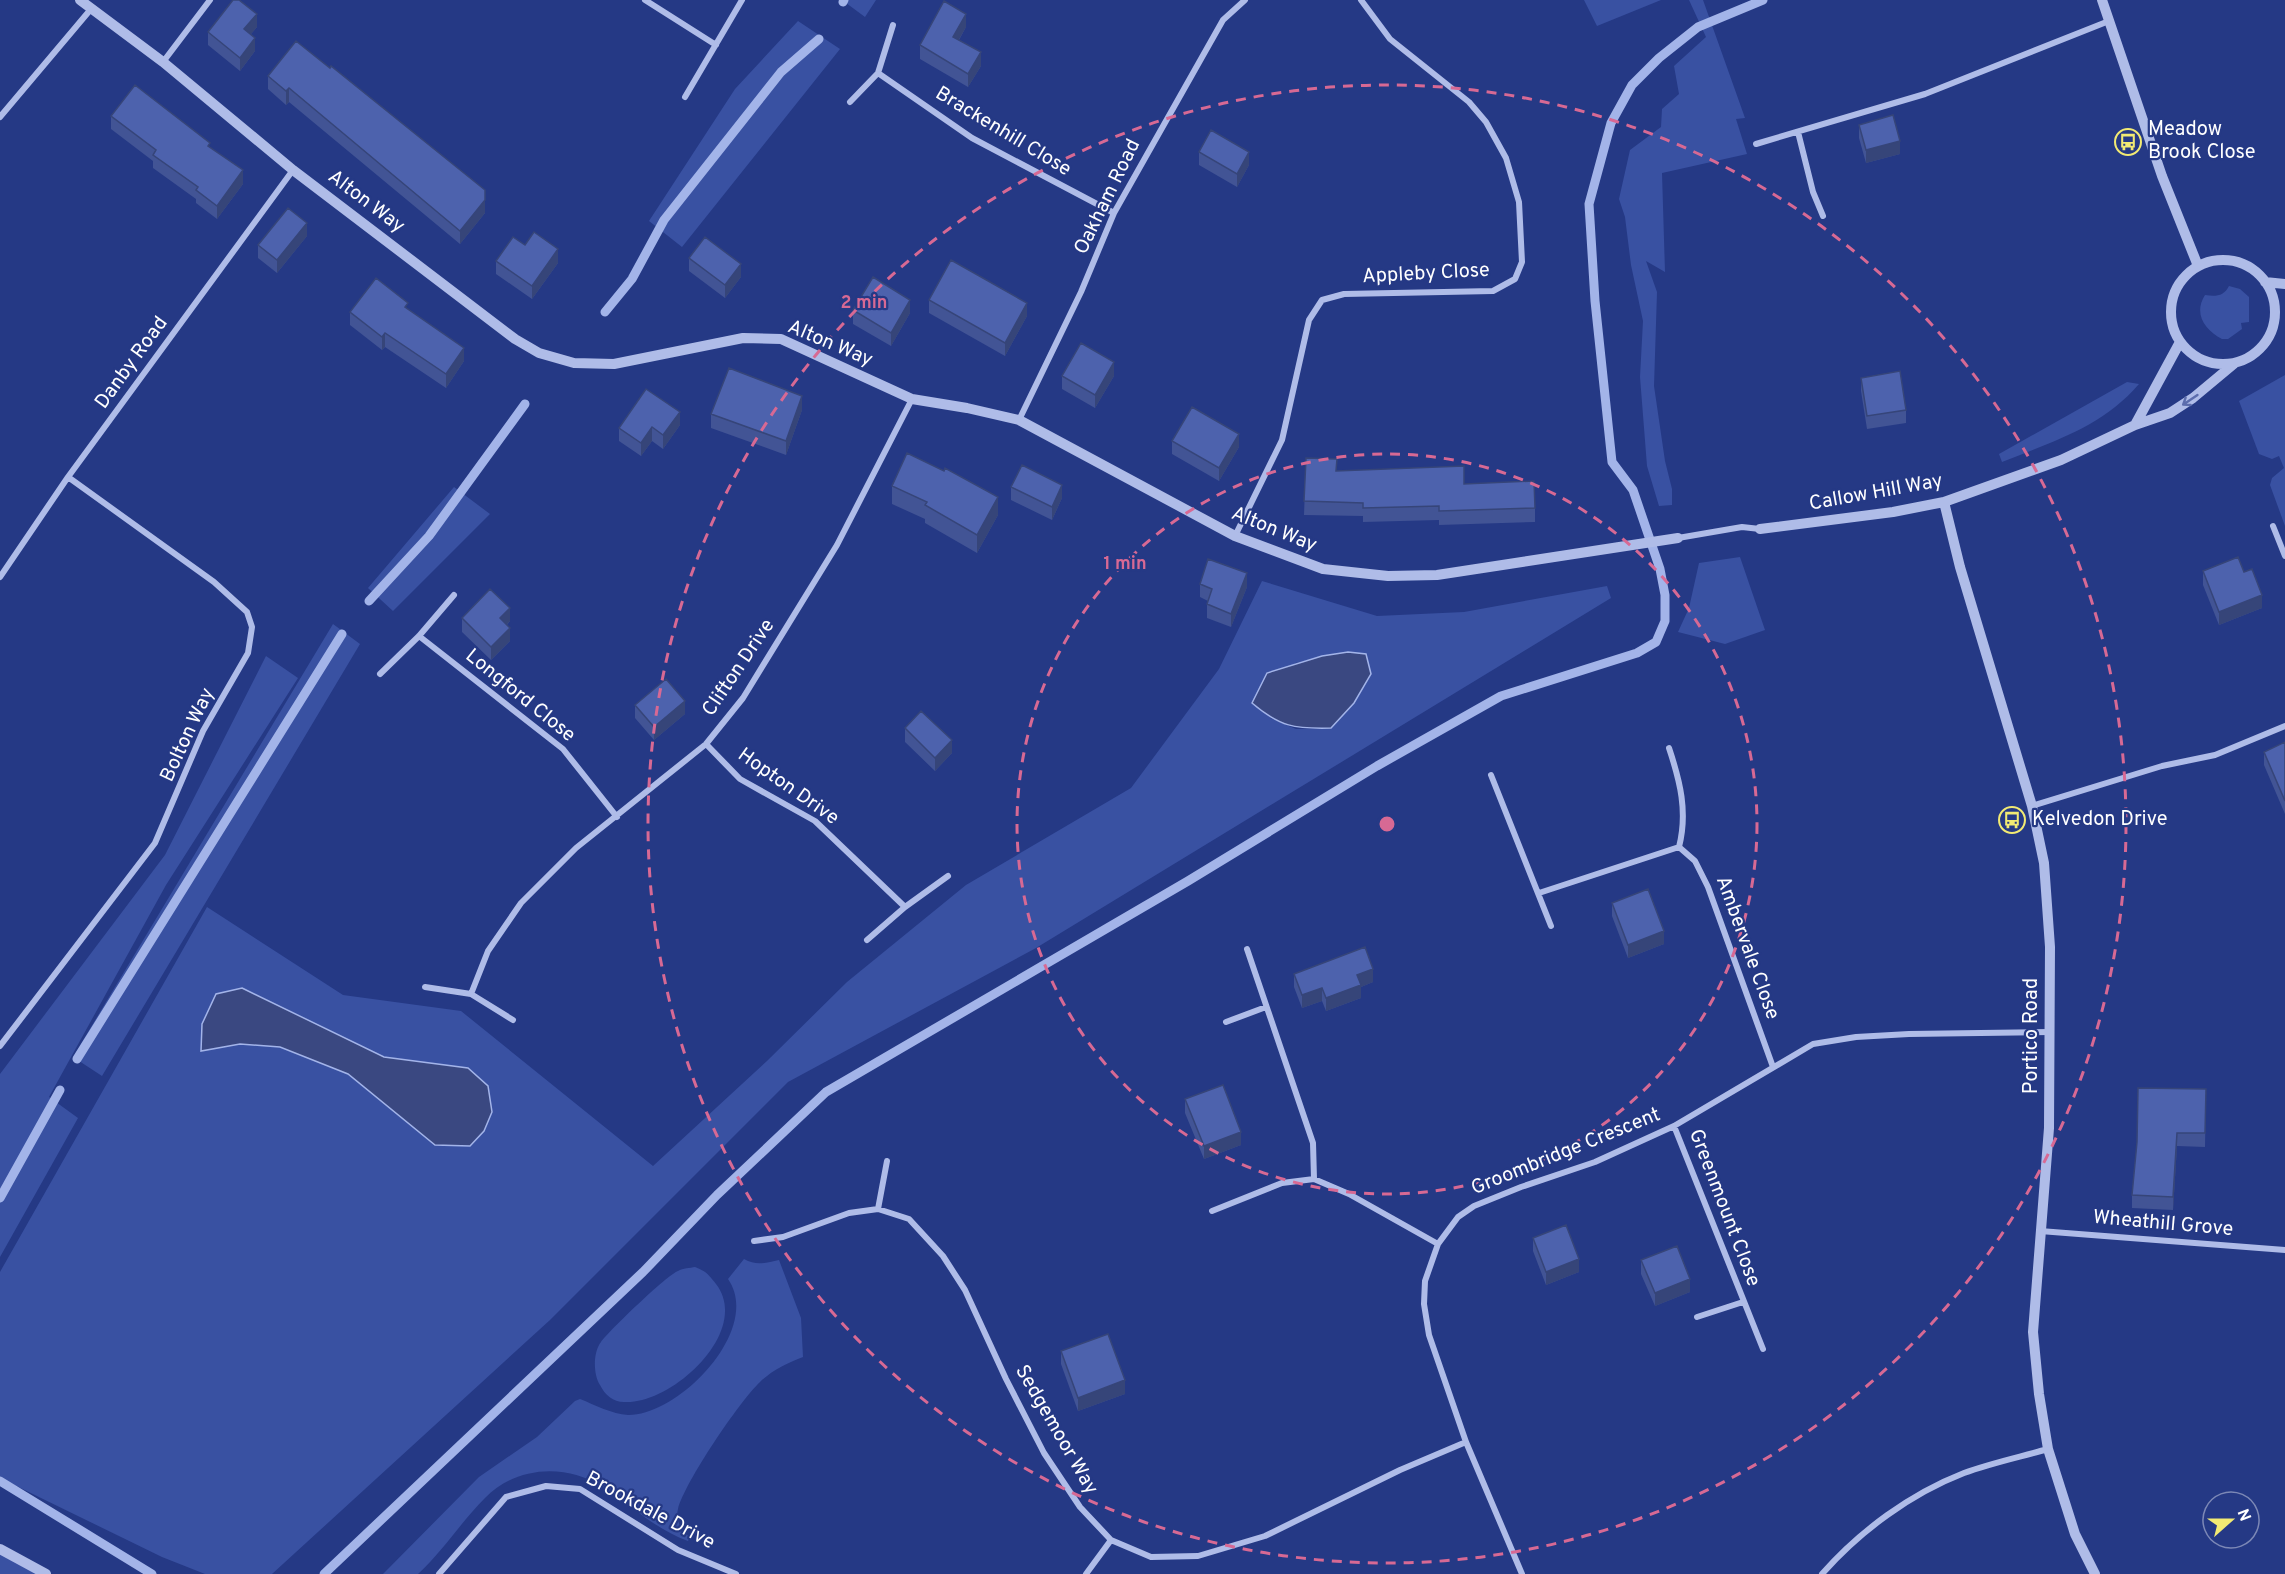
<svg xmlns="http://www.w3.org/2000/svg" width="2285" height="1574" font-family="Overpass,sans-serif">
	<style>
		.green { fill: #3951a2; fill-rule: evenodd }
		.water { fill: #3a4881; stroke: #a3b4e9; stroke-width: 1.5 }
		.lines { fill: none; stroke-linecap: round; stroke-linejoin: round }
		.stream { stroke: #a3b4e9; stroke-width: 9 }
		.minor { stroke: #afbce8; stroke-width: 6 }
		.tertiary { stroke: #afbce8; stroke-width: 10 }
		.wall { fill: #425495 }
		.shaded-wall { fill: #364579 }
		.building { fill: #4d62ad; stroke: #364579; stroke-width: 1.5 }
		.oneway { stroke: #5c6dad }
		.ring { fill: none; stroke: #d76994; stroke-width: 3; stroke-dasharray: 10 8 }
		.labels { text-anchor: middle; dominant-baseline: central; stroke-width: 4.5; stroke-linejoin: round; paint-order: stroke }
		.poi-label { font-size: 20px; fill: #fff; stroke: #253985; text-anchor: start }
		.street-label { font-size: 20px; fill: #fff; stroke: #253985 }
		.centre { fill: #d76994; stroke: #253985; stroke-width: 3 }
		.ring-label { font-size: 18px; text-anchor: middle; font-weight: bold; fill: #d76994; stroke: #253985; stroke-width: 4.5; stroke-linejoin: round; paint-order: stroke }
	</style>
	<rect width="100%" height="100%" fill="#253985"/>
	<path class="green" d="M842 0H876L865 17Z
		M1584 0H1661L1597 26Z
		M1689 0H1703L1745 118 1736 119 1747 154 1662 173 1665 272 1646 261 1657 292 1654 386 1665 461 1672 489V505L1659 506 1647 466 1640 377 1643 321 1631 265 1625 217 1619 199 1630 150 1661 127 1662 109 1679 94 1674 66 1706 37Z
		M798 21 840 49 682 247 649 221 735 89Z
		M2229 286 2240 289 2249 297V322L2241 323 2242 329 2228 339H2222C2205 330 2193 314 2205 295 2216 297 2224 296 2229 286Z
		M2285 375V526L2270 485 2272 478 2284 468 2279 456 2272 459 2259 454 2239 401Z
		M2127 382 2139 384C2102 427 2054 441 2002 462L1999 454Z
		M454 487 490 514 393 611 368 588Z
		M1740 557 1765 630 1725 644 1678 632 1689 608 1699 563Z
		M1262 581 1377 616 1464 612 1607 586 1611 598 1036 948 788 1082 550 1320 272 1574H205L162 1557 0 1478V1272L207 907 343 995 461 1011 653 1166 767 1061 847 982 966 885 1131 788 1219 669ZM1348 652 1331 728 1296 729 1270 718 1295 663ZM242 988 384 1057 468 1068 435 1145 348 1074 280 1047 240 1044 201 1051Z
		M333 624 360 644 102 1076 73 1057Z
		M266 656 298 678 166 885 49 1097 78 1118 0 1257V1074L165 855Z
		M744 1259C756 1266 766 1263 779 1260L801 1318 803 1357C789 1362 771 1371 760 1382 739 1402 685 1482 678 1509 675 1519 681 1531 690 1537L688 1541C655 1529 632 1506 603 1487 566 1463 516 1466 485 1498 461 1522 443 1551 418 1574H383L479 1477 537 1437 575 1401 580 1399C595 1405 612 1414 628 1415 679 1416 763 1329 728 1279Z
		M695 1267C706 1271 709 1275 716 1284 752 1331 672 1405 624 1402 613 1402 605 1395 600 1385 593 1374 593 1352 601 1342 609 1331 667 1275 678 1271 683 1268 690 1268 695 1267Z
		M0 1549 46 1574H0Z"/>
	<path class="water" d="M1348 652 1366 654 1371 674 1354 703 1331 728C1295 729 1280 727 1252 703L1267 673 1322 656Z
		M242 988 384 1057 468 1068 488 1086 492 1112 484 1131 470 1146 435 1145 348 1074 280 1047 240 1044 201 1051 202 1024 216 994Z"/>
	<g class="lines">
		<path class="stream" d="M843 2 844 0
			M605 312 632 279 664 220 781 72 819 39
			M369 601 429 536 525 404
			M77 1059 342 634
			M0 1198 60 1090
			M0 1481 152 1574
			M324 1574 643 1272 717 1195 826 1092 1188 881 1377 766 1501 696 1637 653 1656 642 1665 621V595L1660 569 1633 490 1612 462 1595 301 1589 204 1611 123 1632 85 1659 58 1698 27 1763 0"/>
		<path class="minor" d="M645 0 716 45
			M163 62 210 0
			M878 73 972 138 1114 213
			M685 97 742 0
			M850 102 878 73 893 25
			M0 117 91 9
			M1798 132 1813 192 1823 216
			M1756 144 1925 94 2109 21
			M1019 420 1081 292 1114 213 1223 20 1245 0
			M2273 526 2285 556
			M1235 536 1282 440 1309 320 1322 300 1344 294 1493 291 1515 279 1522 262 1519 202 1506 158 1486 122 1469 102 1390 39 1361 0
			M1678 538 1742 527 1760 529
			M0 577 68 477 293 170
			M419 636 563 749 617 817
			M380 674 419 636 454 595
			M706 744 740 779 815 821 905 907
			M1669 748C1680 781 1688 812 1679 847
			M1491 775 1551 926
			M2032 806 2162 766 2215 755 2285 726
			M1539 893 1679 847 1695 861 1708 887 1773 1067
			M867 940 905 907 948 876
			M1247 949 1313 1143 1314 1179
			M425 987 471 994 513 1020
			M471 994 488 951 521 903 576 848 706 744 743 698 837 545 912 399
			M1226 1022 1266 1007
			M0 1046 155 843 203 731 248 653 252 627 247 612 214 582 68 477
			M1674 1126 1763 1349
			M878 1209 887 1161
			M1212 1211 1282 1183 1314 1179 1349 1194 1438 1244
			M2040 1231 2285 1250
			M754 1241 783 1237 849 1213 878 1209 909 1219 943 1256 965 1290 1006 1379 1044 1453 1080 1507 1111 1540 1151 1557 1198 1556 1265 1536 1400 1470 1466 1442
			M1697 1317 1743 1302
			M439 1574 506 1497 546 1486 580 1489 678 1550 736 1574
			M1086 1574 1111 1540
			M1522 1574 1466 1442 1429 1335 1424 1304 1425 1281 1438 1244 1458 1217 1474 1206 1521 1187 1595 1162 1674 1126 1813 1044 1856 1037 1909 1034 2050 1032
			M1822 1574C1860 1531 1910 1494 1964 1473 1991 1463 2020 1457 2048 1449"/>
		<path class="tertiary" d="M80 0 163 62 293 170 515 339 539 353 574 363 614 364 743 338 781 339 912 399 967 408 1019 420 1235 536 1323 569 1388 576 1437 575 1678 538
			M2102 0 2162 176 2198 266
			M2171 312a52 52 0 1 1 104 0a52 52 0 1 1-104 0Z
			M2265 282 2285 284
			M2135 425 2180 342
			M1944 502 1960 567 2032 806 2044 863 2050 947 2049 1128 2033 1332 2039 1394 2048 1449 2075 1534 2095 1574
			M1760 529 1893 512 1944 502 2061 460 2135 425 2170 413 2193 398 2235 363
			M0 1549 46 1574"/>
	</g>
	<path class="wall" d="M257 27 251 34 255 51 240 71 208 45V32Z
		M966 27 959 40 981 66 968 87 920 59V45Z
		M296 41 485 213 460 244 289 102 286 105 268 89V76Z
		M111 116 210 147 243 184 217 219 196 203V199L153 168V161L111 129Z
		M1859 125 1900 154 1866 163 1859 138Z
		M1199 152 1249 165 1237 187 1199 165Z
		M307 236 277 273 258 258V245Z
		M525 245 558 263 532 299 496 274V261Z
		M689 258 741 277 725 298 689 271Z
		M929 300 1027 316 1005 356 929 313Z
		M408 309 464 361 446 388 385 347 382 350 350 325V312Z
		M853 310 910 313 891 346 853 324Z
		M1062 376H1114L1095 408 1062 389Z
		M1861 378 1906 410V423L1867 429 1861 391Z
		M802 410 786 455 711 428V414Z
		M680 425 663 449 652 441 641 456 619 441V428Z
		M1172 441 1239 447 1219 481 1172 454Z
		M1306 458 1337 471 1464 484 1535 508V522L1439 525V520L1363 522V516L1304 515Z
		M892 486 998 515 977 553 925 523V519L892 504Z
		M1011 487 1062 498 1052 520 1011 500Z
		M2203 571 2244 572 2262 608 2219 625 2203 585Z
		M1200 584 1247 587 1231 627 1207 618V604L1208 601 1200 597Z
		M462 618 510 621 507 625 510 641 491 660 462 632Z
		M635 705 685 714 654 740 635 718Z
		M905 728 952 753 935 771 905 742Z
		M2285 742V814L2264 765V752Z
		M1612 903 1664 944 1628 958 1612 916Z
		M1294 974 1373 982 1361 987V998L1326 1011 1322 1001 1302 1008 1294 987Z
		M2206 1089 2205 1147 2177 1146 2173 1210 2132 1208V1195L2137 1142Z
		M1185 1099 1241 1145 1204 1159 1185 1113Z
		M1533 1238 1579 1272 1546 1285 1533 1251Z
		M1641 1260 1690 1292 1655 1306 1641 1274Z
		M1061 1351 1125 1394 1078 1411 1061 1364Z"/>
	<path class="shaded-wall" d="M257 14V27L244 42V29Z
		M966 14V27L953 50V37Z
		M255 38V51L240 71V58Z
		M981 52V66L968 87V74Z
		M289 88V102L286 105V91Z
		M1900 141V154L1866 163V150Z
		M1249 152V165L1237 187V174Z
		M243 170V184L217 219V206Z
		M485 200V213L460 244V231Z
		M307 223V236L277 273V260Z
		M558 249V263L532 299V286Z
		M741 264V277L725 298V285Z
		M910 300V313L891 346V333Z
		M1027 303V316L1005 356V343Z
		M385 333V347L382 350V337Z
		M464 348V361L446 388V374Z
		M1114 362V376L1095 408V395Z
		M802 396V410L786 455V441Z
		M680 412V425L663 449V435Z
		M652 427V441L641 456V443Z
		M1239 434V447L1219 481V468Z
		M1062 485V498L1052 520V507Z
		M998 497V515L977 553V535Z
		M1247 573V587L1231 627V614Z
		M2262 595V608L2219 625V612Z
		M510 608V621L500 632V618Z
		M510 628V641L491 660V647Z
		M685 701V714L654 740V727Z
		M952 740V753L935 771V758Z
		M1664 931V944L1628 958V945Z
		M1373 969V982L1361 987V998L1326 1011V998L1357 975Z
		M1322 988V1001L1302 1008V995Z
		M1241 1132V1145L1204 1159V1146Z
		M2177 1133V1146L2173 1210V1197Z
		M1579 1259V1272L1546 1285V1272Z
		M1690 1279V1292L1655 1306V1293Z
		M1125 1380V1394L1078 1411V1398Z"/>
	<path class="building" d="M233 0H239L257 14 244 29 255 38 240 58 208 32Z
		M944 1 966 14 953 37 981 52 968 74 920 45Z
		M296 41 330 68 331 66 485 190V200L460 231 289 88 286 91 268 76Z
		M135 85 210 143 208 146 243 170 217 206 196 190 198 187 153 155 156 150 111 116Z
		M1893 115 1900 141 1866 150 1859 125Z
		M1211 130 1249 152 1237 174 1199 152Z
		M288 208 307 223 277 260 258 245Z
		M534 232 558 249 532 286 496 261 513 237 525 245Z
		M705 237 741 264 725 285 689 258Z
		M951 260 1027 303 1005 343 929 300Z
		M873 277 910 300 891 333 853 310Z
		M376 278 408 303 405 307 464 348 446 374 385 333 382 337 350 312Z
		M1081 343 1114 362 1095 395 1062 376Z
		M729 368 802 396 786 441 711 414Z
		M1900 371 1906 410 1867 416 1861 378Z
		M646 389 680 412 663 435 652 427 641 443 619 428Z
		M1192 407 1239 434 1219 468 1172 441Z
		M907 453 944 471 945 468 998 497 977 535 925 505 927 502 892 486Z
		M1306 458 1337 459 1336 471 1464 466V484L1534 481 1535 508 1439 511V506L1363 508V503L1304 501Z
		M1022 465 1062 485 1052 507 1011 487Z
		M2238 557 2244 572 2252 569 2262 595 2219 612 2203 571Z
		M1208 559 1247 573 1231 614 1207 604 1212 589 1200 584Z
		M490 589 510 608 500 618 510 628 491 647 462 618Z
		M666 679 685 701 654 727 635 705Z
		M921 711 952 740 935 758 905 728Z
		M2285 742V801L2264 752Z
		M1648 889 1664 931 1628 945 1612 903Z
		M1365 947 1373 969 1357 975 1361 985 1326 998 1322 988 1302 995 1294 974Z
		M1223 1085 1241 1132 1204 1146 1185 1099Z
		M2138 1088 2206 1089 2205 1133H2177L2173 1197 2132 1195 2137 1142Z
		M1566 1225 1579 1259 1546 1272 1533 1238Z
		M1677 1246 1690 1279 1655 1293 1641 1260Z
		M1108 1334 1125 1380 1078 1398 1061 1351Z"/>
	<defs><path id="oneway-shaft" d="M-6 0H5M1.5-3L5.5 0L1.5 3" fill="none" stroke-width="1.6" stroke-linecap="round" stroke-linejoin="round" transform="scale(1.5)"/></defs>
	<use class="oneway" href="#oneway-shaft" transform="translate(2190 400) rotate(146)"/>
	<g class="ring">
		<circle cx="1387" cy="824" r="370"/>
		<circle cx="1387" cy="824" r="739"/>
	</g>
	<defs>
		<symbol id="bus-ring" viewBox="-11 -11 22 22"><circle r="9.5" fill="#253985" stroke="#f2ea73" stroke-width="1.5"/><path d="M-5-6H5V4H4V6H2V4H-2V6H-4V4H-5ZM-3.5-4V0h7V-4ZM-3.5 1.2v1.5H-2V1.2ZM2 1.2v1.5H3.5V1.2Z" fill="#f2ea73"/></symbol>
	</defs>
	<g fill-rule="evenodd">
		<use href="#bus-ring" x="2113" y="127" width="30" height="30"/>
		<use href="#bus-ring" x="1997" y="805" width="30" height="30"/>
	</g>
	<g class="labels">
		<g class="poi-label">
			<text x="2148" y="130">Meadow<tspan x="2148" dy="23">Brook Close</tspan></text>
			<text x="2032" y="820">Kelvedon Drive</text>
		</g>
		<g class="street-label">
			<text transform="translate(1003 132) rotate(31)">Brackenhill Close</text>
			<text transform="translate(1108 197) rotate(-64)">Oakham Road</text>
			<text transform="translate(366 202) rotate(37)">Alton Way</text>
			<text transform="translate(1426 274) rotate(-3)">Appleby Close</text>
			<text transform="translate(830 344) rotate(23)">Alton Way</text>
			<text transform="translate(132 363) rotate(-54)">Danby Road</text>
			<text transform="translate(1876 493) rotate(-10)">Callow Hill Way</text>
			<text transform="translate(1274 530) rotate(22)">Alton Way</text>
			<text transform="translate(739 668) rotate(-56)">Clifton Drive</text>
			<text transform="translate(520 696) rotate(39)">Longford Close</text>
			<text transform="translate(188 735) rotate(-65)">Bolton Way</text>
			<text transform="translate(788 787) rotate(35)">Hopton Drive</text>
			<text transform="translate(1747 948) rotate(70)">Ambervale Close</text>
			<text transform="translate(2032 1036) rotate(-90)">Portico Road</text>
			<text transform="translate(1566 1152) rotate(-22)">Groombridge Crescent</text>
			<text transform="translate(1724 1208) rotate(69)">Greenmount Close</text>
			<text transform="translate(2163 1224) rotate(5)">Wheathill Grove</text>
			<text transform="translate(1056 1430) rotate(60)">Sedgemoor Way</text>
			<text transform="translate(650 1511) rotate(28)">Brookdale Drive</text>
		</g>
	</g>
	<circle cx="1387" cy="824" r="9" class="centre"/>
	<g class="ring-label">
		<text x="864" y="308">2 min</text>
		<text x="1125" y="569">1 min</text>
	</g>
	<g transform="translate(2231 1520) rotate(69)"><circle r="28" fill="#253985" stroke="#7c88b6" stroke-width="1.5"/>
	<path d="M0-4.5L10 22L0 15L-10 22Z" fill="#f2ea73"/>
	<text y="-9" font-size="16" font-weight="bold" text-anchor="middle" fill="#ffffff">N</text>
	</g>
</svg>
